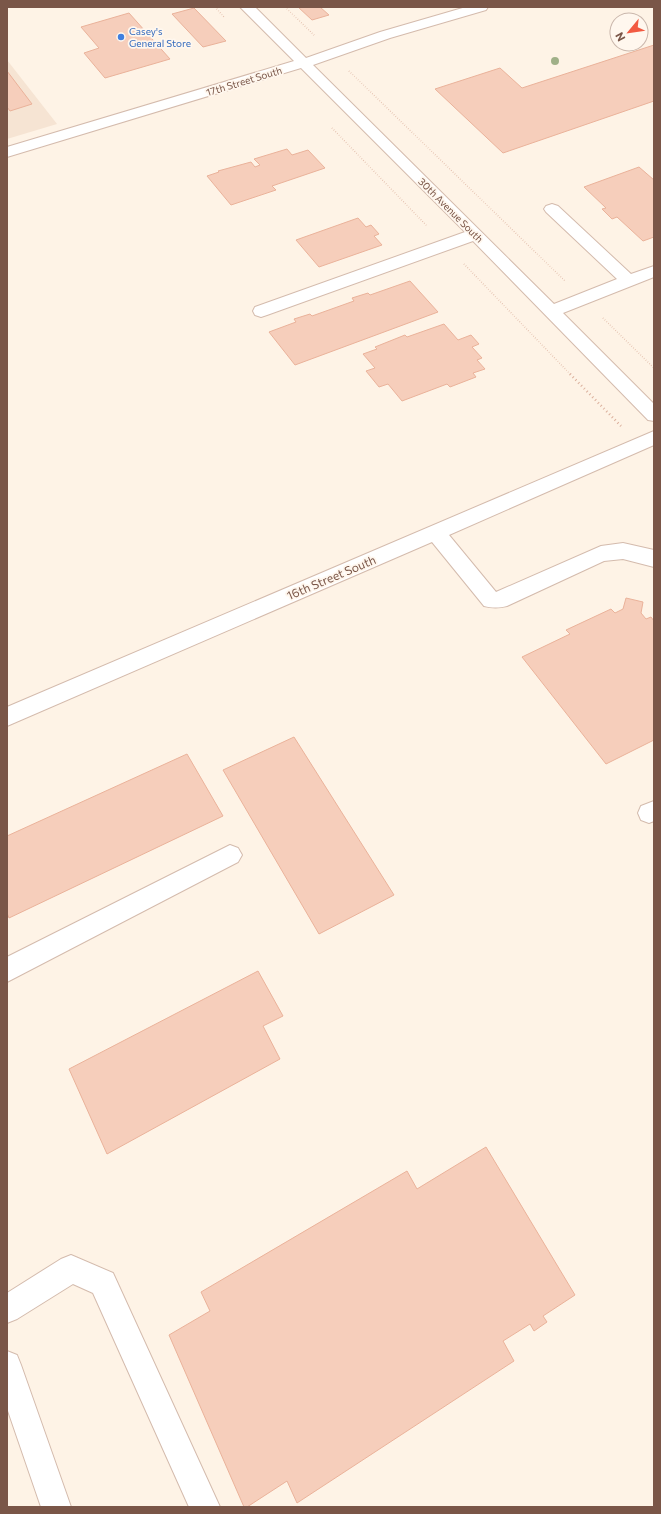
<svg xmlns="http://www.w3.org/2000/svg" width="661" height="1514" font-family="Commissioner,sans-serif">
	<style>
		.residential { fill: #f6e4d3 }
		.building { fill: #f6cebb; stroke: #eab29a }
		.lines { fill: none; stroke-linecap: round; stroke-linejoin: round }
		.minor-casing { stroke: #d4bbad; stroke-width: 2 }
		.path-far1 { stroke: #dbb09d; stroke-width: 1.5; stroke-dasharray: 0.5 2; stroke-linecap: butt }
		.path { stroke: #dbb09d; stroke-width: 2.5; stroke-dasharray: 1 3; stroke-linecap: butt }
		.minor { fill: #fff; fill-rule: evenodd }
		.tree { fill: #a0b088 }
		.shop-dot { fill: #3f7fe0; stroke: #fff7ee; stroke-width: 1.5 }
		.labels { text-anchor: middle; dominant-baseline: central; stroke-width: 3.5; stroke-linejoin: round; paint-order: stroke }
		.far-shop-label { font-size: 10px; fill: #366cbe; stroke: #fff7ee; text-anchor: start }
		.far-street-label { font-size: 10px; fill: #7a5648; stroke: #fff7ee }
		.street-label { font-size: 12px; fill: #7a5648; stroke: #fff7ee }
	</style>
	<rect width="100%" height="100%" fill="#fef3e6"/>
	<path class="residential" d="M7 60 57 124 7 139Z"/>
	<path class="building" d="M298 7H320L329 15 312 20Z
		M194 8 226 41 203 47 172 14Z
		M129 13 170 59 105 78 84 53 99 48 81 27Z
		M654 45V101L503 153 435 89 500 68 522 88Z
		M7 71 32 104 10 111 7 107Z
		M287 149 292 155 308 150 325 168 272 186 276 190 231 205 207 176 219 172 218 171 251 162 255 167 260 165 254 159Z
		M639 167 654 180V237L643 241 617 217 612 219 602 209 606 208 584 187Z
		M358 218 366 227 371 225 379 234 374 236 382 245 319 267 296 240Z
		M410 281 438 312 295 365 269 332 296 322 294 319 310 314 312 316 354 301 352 298 368 293 370 295Z
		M444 324 458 340 471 335 479 344 472 347 482 358 477 360 485 369 473 373 476 377 450 387 447 384 402 401 388 384 379 387 366 371 375 368 363 354 377 349 375 347 405 335 407 337Z
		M626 598 643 602 641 613 646 619 651 617 654 621V740L606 764 522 657 570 634 566 630 611 609 615 613 623 609Z
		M294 737 394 895 319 934 223 770Z
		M187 754 223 816 9 918 7 913V836Z
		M258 971 283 1016 263 1026 280 1059 107 1154 69 1069Z
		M486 1147 575 1295 543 1316 547 1322 534 1331 530 1324 503 1341 514 1361 297 1503 287 1481 247 1507H244L169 1335 210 1311 201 1292 407 1171 417 1189Z"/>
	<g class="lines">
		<defs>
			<path id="minor" d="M240 7H255L306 58 380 32 466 7H488L486 10 390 38 313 65 554 304 617 279 546 212 544 209 546 206 552 204 558 206 631 274 654 266V277L563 313 654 404V421L648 420 473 241 267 315 261 317 255 315 253 311 255 307 465 232 301 68 7 157V147L294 61Z
				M654 431V445L449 535 496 592 601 546 623 543 654 550V567L623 559 604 561 507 606C499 608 492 608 484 606L432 542 7 726V707Z
				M654 801V821L649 823 641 820 638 813 641 806Z
				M230 845 238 848 242 855 238 862 7 982V957Z
				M71 1255 113 1273 220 1507H189L93 1293 73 1284 17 1319 7 1323V1293L61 1259Z
				M7 1351 17 1355 21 1365 71 1507H41L7 1408Z"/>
		</defs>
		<use href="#minor" class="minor-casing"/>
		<path class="path-far1" d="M215 7 224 17
			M285 7 315 36
			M349 71 565 281
			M332 128 427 226
			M464 264 571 375
			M603 318 654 368"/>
		<path class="path" d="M570 374 621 426"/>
		<use href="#minor" class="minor"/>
	</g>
	<circle class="tree" cx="555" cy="61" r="4"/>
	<circle class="shop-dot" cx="121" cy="37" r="4"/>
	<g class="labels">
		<g class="far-shop-label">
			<text x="129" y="31">Casey's<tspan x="129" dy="12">General Store</tspan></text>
		</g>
		<g class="far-street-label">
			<text transform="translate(244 81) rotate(-17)">17th Street South</text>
			<text transform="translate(451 210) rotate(45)">30th Avenue South</text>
		</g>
		<g class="street-label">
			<text transform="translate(331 577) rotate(-23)">16th Street South</text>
		</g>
	</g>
	<rect width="661" height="1514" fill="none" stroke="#7a5648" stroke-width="16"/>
	<g transform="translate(629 32) rotate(241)"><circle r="19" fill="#fff7ee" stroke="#cab7ac"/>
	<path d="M0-3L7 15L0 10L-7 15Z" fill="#f25a41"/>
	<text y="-6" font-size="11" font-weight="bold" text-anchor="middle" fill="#7a5648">N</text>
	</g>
</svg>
